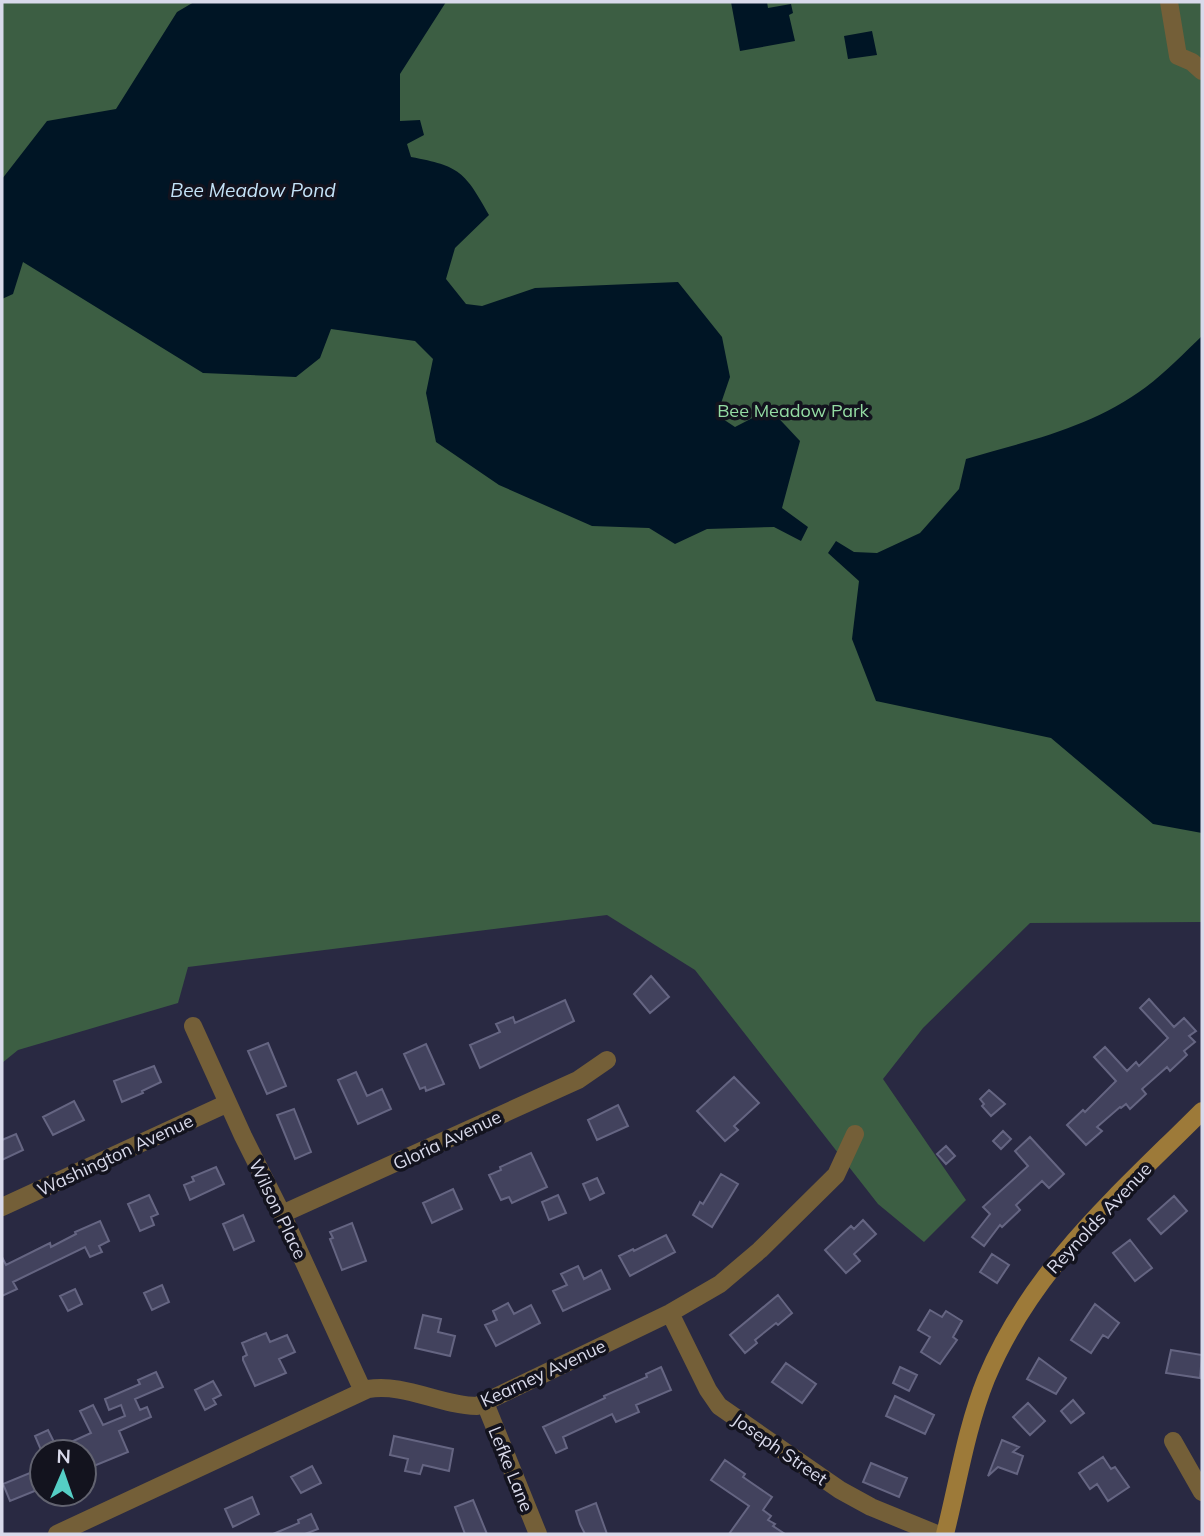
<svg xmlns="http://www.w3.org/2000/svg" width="1204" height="1536" font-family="Mulish,sans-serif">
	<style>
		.green { fill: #3c5e43 }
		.water { fill: #001525 }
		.building { fill: #42425d; stroke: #656582; stroke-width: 2 }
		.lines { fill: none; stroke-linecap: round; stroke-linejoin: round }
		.street { stroke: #745f38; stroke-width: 18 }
		.secondary { stroke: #9d7a39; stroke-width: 18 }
		.labels { text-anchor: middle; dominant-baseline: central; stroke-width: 7; stroke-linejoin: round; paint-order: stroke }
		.park-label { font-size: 18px; fill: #94dca3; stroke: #13131e }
		.street-label { font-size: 18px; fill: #d9daeb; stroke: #13131e }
		.water-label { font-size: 19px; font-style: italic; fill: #c5e3f8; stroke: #13131e }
	</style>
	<rect width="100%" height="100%" fill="#292942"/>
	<path class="green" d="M2 2H1202V922L1030 923 923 1028 883 1079 966 1200 924 1242 878 1204 695 970 607 915 188 967 178 1003 18 1050 2 1063Z"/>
	<path class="water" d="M194 2H446L400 74V121L420 120 424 135 407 144 411 157C460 166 465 172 489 215L455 248 446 279 466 304 482 306 535 288 678 282 722 337 730 377 717 415 735 427 770 409 800 441 782 508 808 527 801 541 774 527 707 529 675 544 649 528 592 526 499 485 436 442 426 393 433 359 415 341 331 329 320 358 296 377 203 373 23 262 13 294 2 299V179L47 121 116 109 177 12Z
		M731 2H767L768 8 791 4 793 13 789 15 795 41 740 51Z
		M872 31 877 55 848 59 844 36Z
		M1202 336V833L1153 824 1051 738 876 701 852 639 859 581 828 553 836 541 854 552 877 553 920 533 959 489 966 459C1028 441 1093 427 1146 387 1166 372 1184 353 1202 336Z"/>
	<path class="building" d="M651 976 669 997 650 1013 634 994Z
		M1149 999 1174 1027 1184 1018 1196 1031 1189 1036 1195 1042 1184 1051 1187 1055 1170 1071 1167 1067 1142 1089 1146 1094 1130 1109 1126 1104 1121 1108 1120 1107 1097 1127 1102 1131 1086 1145 1067 1125 1083 1110 1085 1112 1116 1081 1094 1057 1105 1047 1127 1071 1136 1062 1139 1066 1168 1038 1140 1008Z
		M565 1000 574 1021 480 1068 470 1045 500 1032 496 1024 513 1017 515 1023Z
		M268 1043 286 1086 267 1094 248 1051Z
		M426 1044 444 1084 426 1091 425 1087 420 1089 404 1054Z
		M154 1066 161 1082 142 1091 143 1093 122 1102 114 1081Z
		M356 1072 367 1096 382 1089 391 1109 358 1124 338 1080Z
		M734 1077 759 1103 734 1126 738 1130 725 1141 697 1111Z
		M989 1090 1005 1104 991 1116 982 1106 984 1104 980 1099Z
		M74 1101 84 1120 53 1135 43 1117Z
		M618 1105 628 1126 597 1140 588 1120Z
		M294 1109 311 1152 295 1159 277 1115Z
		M1003 1131 1011 1139 1001 1149 993 1141Z
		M16 1134 23 1150 2 1160V1140Z
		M1030 1137 1064 1174 1049 1188 1042 1181 1016 1205 1020 1210 1002 1227 1000 1225 984 1246 972 1237 990 1214 983 1207 1028 1166 1015 1151Z
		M946 1146 955 1156 946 1164 937 1154Z
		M531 1153 547 1187 512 1203 509 1197 501 1200 489 1175 501 1170 500 1167Z
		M216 1167 224 1184 190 1200 184 1185 194 1181 192 1177Z
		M721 1174 738 1184 712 1227 693 1215 700 1202 703 1204Z
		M597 1178 604 1193 590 1200 583 1184Z
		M453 1189 462 1209 432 1223 423 1203Z
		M149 1195 158 1214 151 1217 154 1225 140 1231 128 1204Z
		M558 1195 566 1213 549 1220 542 1202Z
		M1174 1196 1187 1211 1161 1234 1148 1219Z
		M243 1215 254 1241 234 1250 223 1224Z
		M863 1220 876 1234 854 1254 860 1261 846 1273 825 1250 851 1226 854 1229Z
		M100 1221 109 1241 99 1246 102 1252 90 1257 85 1247 13 1282 17 1289 2 1296V1257L6 1265 50 1243 51 1247 76 1234 75 1232Z
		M352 1223 366 1261 342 1270 330 1239 333 1238 330 1232Z
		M666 1235 675 1252 630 1276 619 1256 633 1249 634 1251Z
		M1130 1240 1152 1268 1135 1281 1113 1253Z
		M992 1254 1009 1265 997 1283 980 1272Z
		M578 1266 584 1279 601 1270 610 1289 563 1311 553 1291 567 1285 561 1274Z
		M162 1285 169 1302 152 1310 144 1293Z
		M75 1289 82 1304 68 1311 60 1296Z
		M778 1295 792 1313 778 1325 776 1323 755 1340 757 1343 745 1353 730 1335Z
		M508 1303 514 1314 531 1305 540 1323 496 1346 485 1325 497 1320 493 1311Z
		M1095 1304 1119 1323 1108 1338 1103 1335 1091 1353 1071 1340Z
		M930 1310 942 1317 946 1311 962 1321 953 1337 957 1340 940 1364 921 1352 930 1337 918 1330Z
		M423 1315 441 1319 438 1332 455 1336 450 1356 415 1348Z
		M266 1333 270 1342 287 1335 295 1352 279 1359 286 1373 255 1386 243 1360V1357L247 1355 242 1343Z
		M1171 1350 1202 1355 1200 1378 1166 1373Z
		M1039 1358 1066 1378 1056 1394 1027 1379Z
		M786 1363 816 1384 802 1403 772 1382Z
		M661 1367 671 1390 636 1405 639 1412 616 1422 612 1414 563 1437 567 1448 556 1453 543 1427 605 1398 604 1396 647 1377 646 1374Z
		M900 1367 917 1375 909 1391 893 1383Z
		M156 1372 163 1387 135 1399 140 1410 147 1407 151 1417 119 1431 128 1452 84 1470V1452H49L91 1433 80 1411 93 1405 103 1425 125 1416 121 1405 109 1410 105 1399 140 1384 138 1380Z
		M213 1381 221 1395 213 1399 216 1404 205 1410 195 1390Z
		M895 1396 934 1415 925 1434 886 1416Z
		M1073 1400 1084 1413 1071 1423 1061 1411Z
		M1028 1403 1045 1421 1030 1435 1013 1417Z
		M48 1430 55 1444 41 1450 35 1436Z
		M394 1436 453 1449 449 1471 423 1465 420 1474 405 1471 408 1459 390 1455Z
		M1002 1440 1019 1447 1013 1452 1023 1456 1017 1474 998 1467 988 1476Z
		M1103 1457 1111 1469 1115 1467 1129 1487 1108 1501 1097 1484 1090 1489 1079 1473Z
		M725 1460 745 1474 743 1477 772 1497 763 1510 771 1516 768 1520 775 1524 773 1526 785 1534H729L749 1506 711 1480Z
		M871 1463 907 1478 899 1497 863 1482Z
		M312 1466 321 1483 301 1493 291 1477Z
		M42 1468V1488L10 1501 3 1484Z
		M252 1497 259 1514 233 1527 225 1509Z
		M473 1500 487 1534H465L455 1507Z
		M596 1503 607 1534H585L580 1524 576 1511Z
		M311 1514 318 1529 305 1534H273L299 1523 298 1520Z"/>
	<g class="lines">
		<path class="street" d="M1169 2 1178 56 1192 62 1202 71
			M193 1026 243 1136 282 1214 363 1391
			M2 1207 228 1103
			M282 1214 578 1080 607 1060
			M670 1313 708 1390 719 1406 840 1490 871 1507 937 1534
			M485 1403 538 1534
			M1173 1441 1202 1492
			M57 1534 368 1389C405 1383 439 1405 477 1406L670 1313 720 1284 760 1250 836 1175 855 1134"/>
		<path class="secondary" d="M945 1534C958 1483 966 1429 986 1379 1032 1268 1119 1194 1202 1111"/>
	</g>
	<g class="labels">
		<g class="park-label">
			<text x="793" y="410">Bee Meadow Park</text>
		</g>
		<g class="street-label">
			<text transform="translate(447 1140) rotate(-25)">Gloria Avenue</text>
			<text transform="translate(115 1155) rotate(-25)">Washington Avenue</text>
			<text transform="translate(278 1209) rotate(64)">Wilson Place</text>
			<text transform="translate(1099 1218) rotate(-47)">Reynolds Avenue</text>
			<text transform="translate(543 1373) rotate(-25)">Kearney Avenue</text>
			<text transform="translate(780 1449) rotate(35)">Joseph Street</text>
			<text transform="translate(511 1469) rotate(68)">Lefke Lane</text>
		</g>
		<g class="water-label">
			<text x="253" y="190">Bee Meadow Pond</text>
		</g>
	</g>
	<rect width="1204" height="1536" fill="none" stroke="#d9daeb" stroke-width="7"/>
	<g transform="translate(63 1473) rotate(2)"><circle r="33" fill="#13131e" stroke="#626370" stroke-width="2"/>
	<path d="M0-5L12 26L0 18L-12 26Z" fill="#55cec5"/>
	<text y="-10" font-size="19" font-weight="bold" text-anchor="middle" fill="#d9daeb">N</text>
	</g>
</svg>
